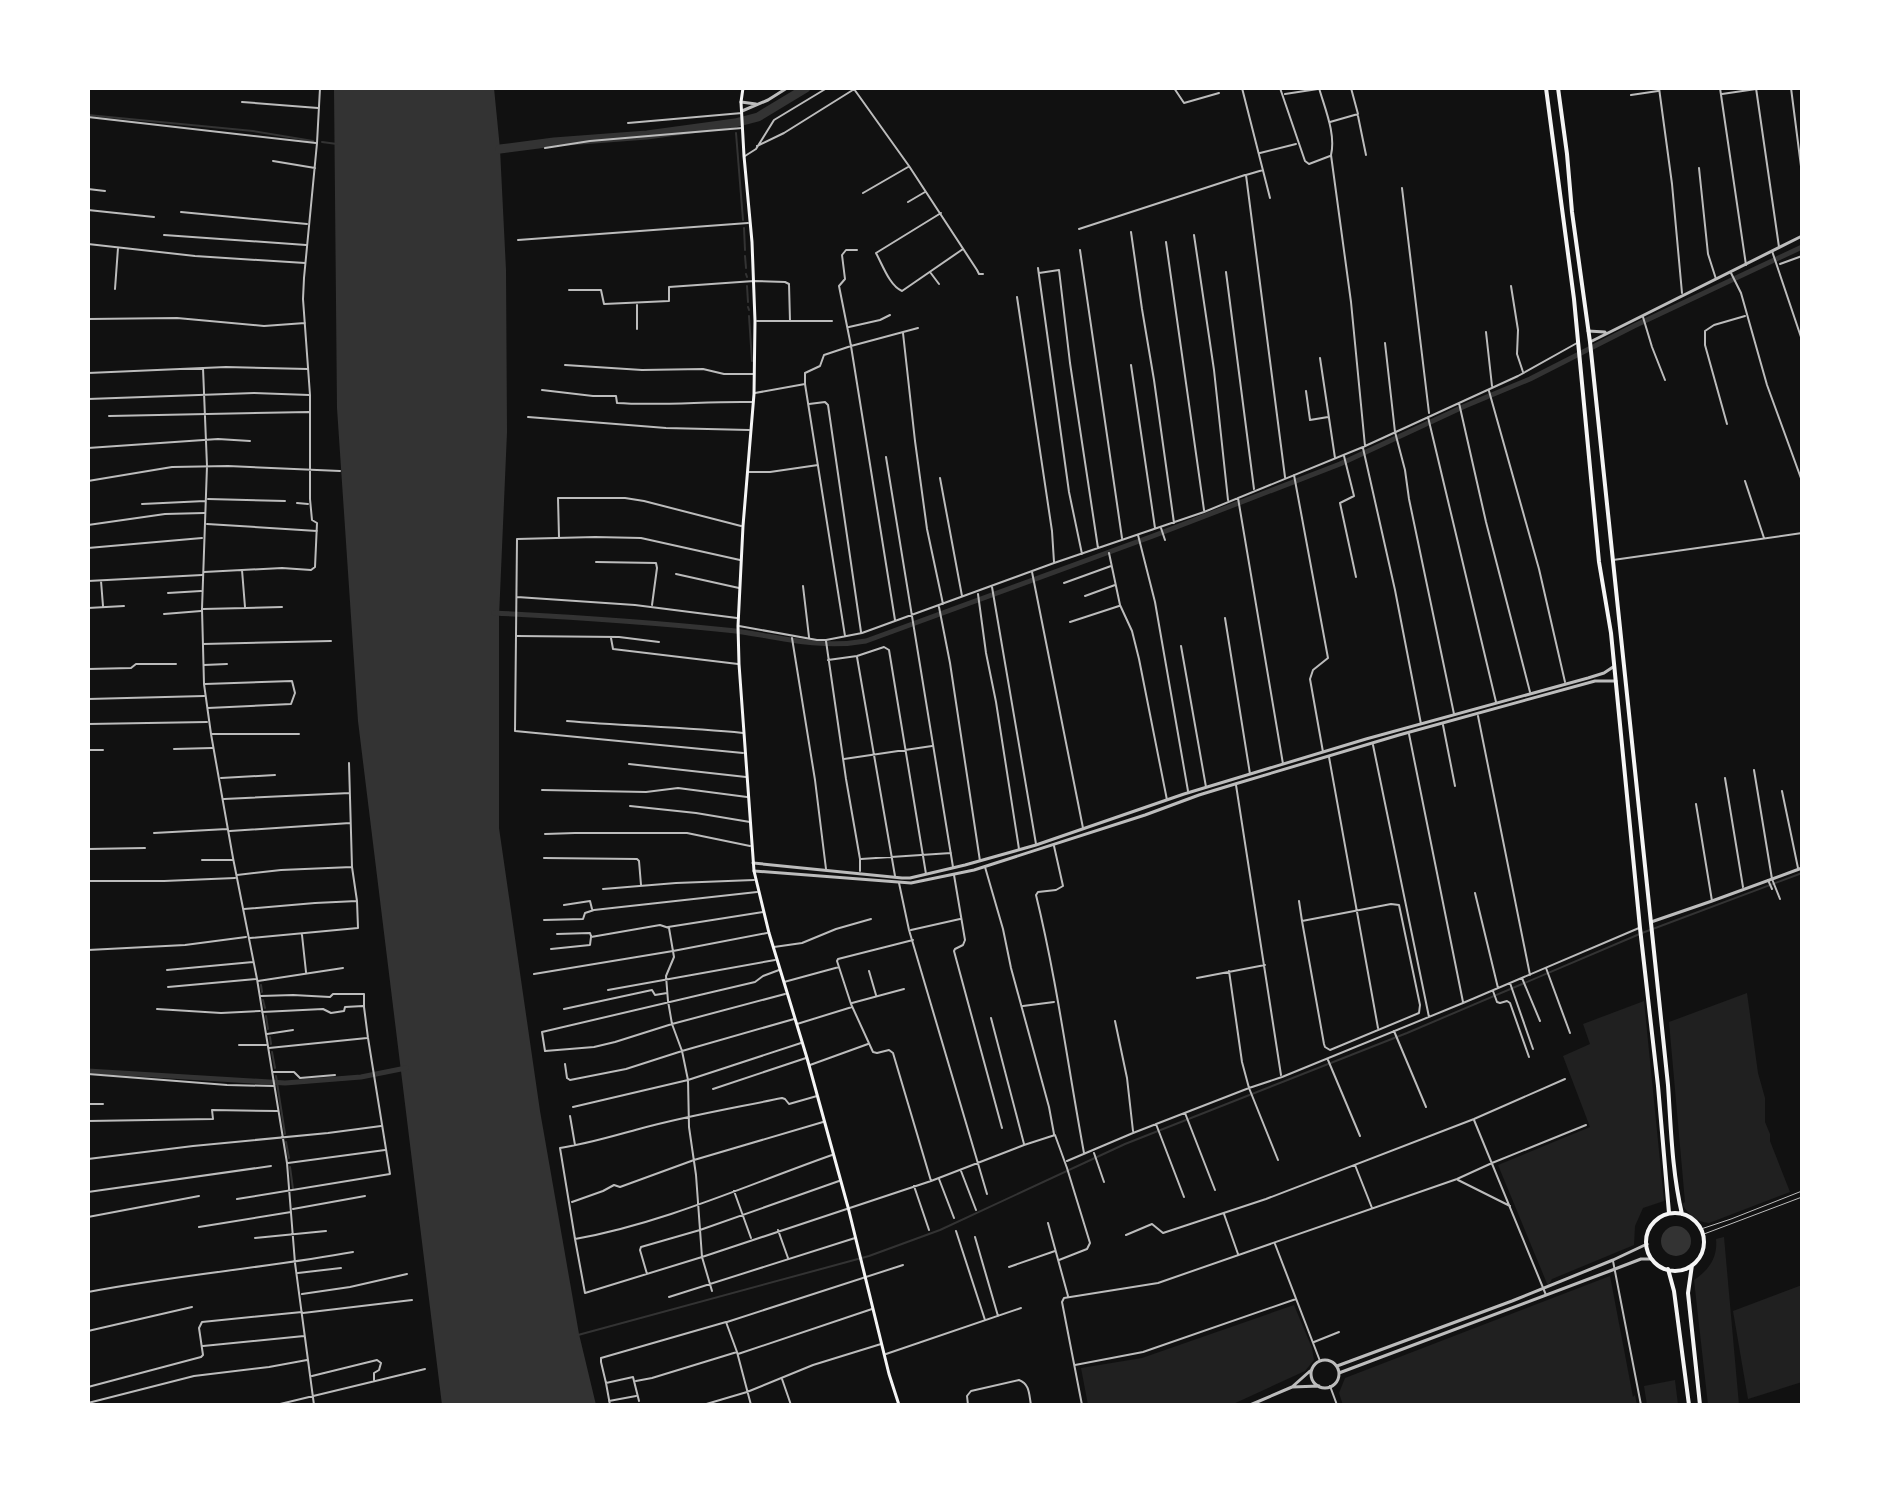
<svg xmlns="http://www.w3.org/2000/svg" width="1890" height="1493" font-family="Commissioner,sans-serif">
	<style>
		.green { fill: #202020 }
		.water { fill: #333 }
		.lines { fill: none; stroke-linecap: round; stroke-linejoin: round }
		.stream { stroke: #333; stroke-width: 2 }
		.canal { stroke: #333; stroke-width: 5 }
		.river { stroke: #333; stroke-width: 9 }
		.service { stroke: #bcbcbc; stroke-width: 1 }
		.minor { stroke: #bcbcbc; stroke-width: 2 }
		.tertiary { stroke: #bcbcbc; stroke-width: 3 }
		.secondary { stroke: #f5f5f5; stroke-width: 3 }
		.trunk { stroke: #f5f5f5; stroke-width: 4 }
	</style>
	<rect width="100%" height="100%" fill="#111"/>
	<path class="green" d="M1747 993 1758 1073 1765 1098V1122L1770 1134V1141L1790 1192 1709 1223C1696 1222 1688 1214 1682 1204L1685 1202 1669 1022Z
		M1644 1001 1664 1201 1643 1208 1635 1226 1634 1245 1552 1279 1548 1286 1498 1165 1590 1127 1563 1056 1590 1044 1583 1024Z
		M1724 1237 1739 1405H1708L1694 1280C1709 1270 1718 1257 1716 1239Z
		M1610 1276 1633 1397 1635 1395 1637 1405H1343L1339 1393 1345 1378Z
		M1802 1285V1382L1748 1399 1733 1311Z
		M1294 1305 1312 1348 1314 1360 1305 1371 1231 1405H1088L1081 1368 1142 1358Z
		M1675 1380 1678 1405H1647L1644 1386Z"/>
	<path class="water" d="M334 88H494L500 149 506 270 507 432 499 617V828L540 1111 579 1334 596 1405H442L358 721 337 408Z
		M1661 1241a15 15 0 1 1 30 0a15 15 0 1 1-30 0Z"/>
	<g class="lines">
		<path class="stream" d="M88 115 253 131 313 141
			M735 123V124
			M736 133 743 220
			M322 142 337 144
			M744 228 745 250
			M745 256 746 268
			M746 274 747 277
			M747 286 748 302
			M748 307 749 310
			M749 316 752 361
			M261 985 262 992
			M263 1000 265 1008
			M266 1016 268 1029
			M270 1037 271 1044
			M272 1052 275 1068
			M276 1076 285 1134
			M286 1142 289 1158
			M290 1167 293 1189
			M578 1335 869 1256 940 1230 1125 1144 1407 1033 1642 933 1802 873"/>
		<path class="canal" d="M494 613C571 617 649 622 726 630 775 635 816 650 866 641L1153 536 1340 464 1465 406 1530 379 1634 326 1802 247
			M88 1071 285 1083 361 1077 406 1068"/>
		<path class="river" d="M500 149 554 142 647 135 735 123 758 117 806 88"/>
		<path class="service" d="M1701 1229 1731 1219 1802 1191
			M1704 1234 1802 1197"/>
		<path class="minor" d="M1174 88 1184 103 1219 93
			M1242 88 1270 198
			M1280 88 1305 161 1309 164 1330 156
			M1319 88C1325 109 1336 134 1331 155L1351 302 1365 446
			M1659 88 1672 184 1682 293
			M1720 88 1746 265
			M1756 88 1779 247
			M1791 88 1802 174
			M854 89 909 166 977 270 979 274H983
			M1285 94 1318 89
			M1722 94 1763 88
			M1631 95 1658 91
			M242 102 318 108
			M1358 116 1366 155
			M88 117 316 143
			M1330 122 1358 114 1351 88
			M628 123 742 113
			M757 146 784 133 856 88
			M545 148 590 141 742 128
			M1260 153 1296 144
			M745 156 756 149 774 120 827 88
			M273 161 315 168
			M1699 168 1708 254 1716 279
			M1263 170 1246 175 1285 477
			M1402 188 1429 413
			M88 189 105 191
			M863 193 908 167
			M908 202 925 192
			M88 210 154 217
			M181 212 307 224
			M941 213 876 253C883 266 890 286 902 291L963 249
			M1079 229 1245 175
			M1131 232 1142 309 1154 380 1174 523
			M164 235 306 245
			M1194 235 1214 370 1228 500
			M518 240 748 223
			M1166 242 1204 510
			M88 244 195 256 305 263
			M857 250H846L842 255 845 279 839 286 851 346 918 328
			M1080 250 1122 538
			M1772 251 1802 340
			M1780 264 1802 256
			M1038 268 1069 492 1082 554
			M930 272 939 284
			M1226 272 1254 489
			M1039 273 1059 270 1070 363 1098 548
			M1731 273 1741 293 1767 385 1802 481
			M1511 286 1518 330 1517 354 1523 372
			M115 289 118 248
			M569 290H601L604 304 669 301V287L754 281 785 282 789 284 790 321
			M1017 297 1052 531 1054 562
			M1643 317 1652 347 1665 380
			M88 319 177 318 264 326 305 323
			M757 321H832
			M849 327 880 320 890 315
			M637 329V305
			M1486 332 1492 386
			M903 333 915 441 927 529 943 604
			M1385 343 1395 432 1405 470 1409 499 1454 714
			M1320 358 1335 458
			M565 365 642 370 703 369 724 374H753
			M1131 365 1155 528
			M203 368 207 466 202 609 204 684 211 734 233 858 257 979 287 1163 295 1263 314 1405
			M88 373 226 367 308 369
			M805 384V373L820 366 824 355 851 346 895 620
			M542 390 593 396H616L617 403C662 406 707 401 752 402
			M1306 391 1310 420 1328 417
			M1489 391 1539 569 1565 682
			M755 393 805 384 845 636
			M88 399 254 393 309 395
			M1459 403 1486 522 1530 692
			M809 404 825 402 828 405 861 632
			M109 416 309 412
			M528 417 666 428 749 430
			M1428 417 1496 702
			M1727 424 1705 345V331L1714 325 1745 316
			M88 448 218 439 250 441
			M1363 448 1395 590 1421 724
			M1344 456 1354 496 1340 503 1356 577
			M886 457 953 867
			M749 472H770L818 465
			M1294 475 1328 658 1313 670 1310 679 1323 752
			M940 478 962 596
			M88 481 172 467 228 466 340 471
			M1745 481 1764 538
			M1238 498 1283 764
			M208 499 285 501
			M297 503 308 504
			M142 504 205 501
			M207 524 317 531
			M88 525 165 514 204 513
			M1161 528 1165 540
			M1138 535 1155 602 1188 791
			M559 537 558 498H625L644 501 741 526
			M88 548 202 538
			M1109 553 1120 605 1132 631 1139 659 1167 800
			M740 560 641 538 595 537 517 539 515 731 743 753
			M1613 560 1802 533
			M596 562 656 563 657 568 652 605
			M242 570 245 607
			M204 572 282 568 311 570 315 567 317 523 312 520 310 499V395L303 299 304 278 317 143 320 88
			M1032 572 1083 828
			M676 574 739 588
			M88 581 202 575
			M101 581 103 606
			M1064 583 1111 566
			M803 586 809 637
			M992 587 1036 844
			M168 593 201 591
			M978 594 986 653 996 702 1019 849
			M1085 596 1115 585
			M517 597 635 605 737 618
			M939 607 950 663 980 861
			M88 608 124 606
			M203 609 282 607
			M164 614 201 611
			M1225 618 1250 774
			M1070 622 1119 606
			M739 626 817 640H826L862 633 1054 563 1204 512 1363 447 1518 376 1577 343
			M517 636 619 637 659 642
			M611 638 613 649 738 664
			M792 638 815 780 826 869
			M826 641 846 779 860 859V871
			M203 644 331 641
			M1181 646 1206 787
			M857 657 895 876
			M828 660 857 656 884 647 889 650 926 874
			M204 665 227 664
			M88 669 131 668 136 664H176
			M205 684 292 681 295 693 291 704 208 708
			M88 699 204 696
			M1478 716 1530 975
			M567 721C626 726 684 727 743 733
			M88 724 207 722
			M1443 725 1455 786
			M212 734H299
			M1409 734 1463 1002
			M1373 745 1429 1017
			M174 749 212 748
			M88 750H103
			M1329 757 1378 1028
			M844 759 932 746
			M629 764 746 777
			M1754 770 1772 879 1780 899
			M221 778 275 775
			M1725 778 1743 887
			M1236 785 1281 1075
			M542 790 646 792 678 788 747 797
			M1782 791 1798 868
			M224 799 350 793
			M1696 804 1712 901
			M630 806 696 813 750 822
			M230 831 350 823
			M154 833 227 829
			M545 834 575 833H687L750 846
			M1054 846 1063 886 1056 890 1038 892 1036 895C1057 981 1068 1067 1084 1153
			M88 849 145 848
			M544 858 637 859 639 861 641 885
			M861 859 951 853
			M202 860H232
			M985 867 1003 929 1011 968 1049 1107 1054 1134
			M237 875 281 870 352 867 349 763
			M954 875 965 940 963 945 955 949 954 951 1002 1128
			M1768 880 1772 889
			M88 881H164L235 878
			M899 883 909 930 987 1194
			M603 889 676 883 754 880
			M1475 893 1498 988
			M1299 901 1302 921 1324 1044 1325 1047 1330 1050 1419 1013 1420 1005 1399 905 1391 904 1302 921
			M564 905 590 901 592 909
			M244 909 315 903 357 901
			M544 920 583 919 585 913 594 910 757 892
			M668 927 763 912
			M911 930 960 919
			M557 934 590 933 591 936
			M302 935 306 972
			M250 938 358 928 357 901 352 867
			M913 940 838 959 837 961 851 1004 873 1052 877 1053 889 1050 893 1053 931 1181
			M774 947 802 943 836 929 871 919
			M551 949 590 945 591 937 660 925 669 928 674 957 666 976 668 1001 672 1024 682 1051 688 1080 689 1127 696 1175 702 1257 712 1291
			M88 950 185 945 246 937
			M1546 968 1570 1033
			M167 970 253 962
			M779 970 763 976 755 982 542 1032 545 1051 594 1047 615 1042 672 1024 785 994
			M869 971 876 995
			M1229 971 1242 1062 1249 1088 1278 1160
			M534 974 673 951 767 933
			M1197 978 1265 965
			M1522 978 1540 1021
			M258 981 343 968
			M784 982 839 967
			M1510 983 1533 1049
			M168 987 256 979
			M608 990 775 960
			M1493 991 1497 1002 1500 1003 1507 1001 1510 1003 1529 1057
			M852 1003 904 989
			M1023 1006 1054 1002
			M157 1009 221 1013 260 1011
			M564 1009 652 990 655 995 667 993
			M262 1012 323 1009 331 1013 344 1011 345 1007 363 1006
			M991 1018 1024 1144
			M1115 1021 1127 1078 1133 1131
			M797 1024 852 1007
			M1394 1031 1426 1107
			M267 1034 293 1030
			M239 1045H266
			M269 1048 367 1038
			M1328 1060 1360 1136
			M565 1064 567 1078 570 1080 626 1069 682 1051 794 1019
			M810 1065 868 1044
			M272 1072H294L300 1078 335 1075
			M88 1074 227 1085 273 1086
			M713 1089 806 1058
			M817 1096 789 1104 785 1099 782 1098C734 1108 686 1116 639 1129 613 1136 587 1144 560 1148L575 1239C664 1223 747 1185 832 1155
			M88 1104H103
			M573 1107 688 1080 801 1043
			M1185 1113 1215 1190
			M570 1116 575 1145
			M1474 1120 1546 1295
			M88 1121 213 1119 212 1110 277 1111
			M1156 1124 1184 1197
			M1094 1153 1104 1182
			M88 1159 193 1146 328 1133 381 1126
			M1067 1161 1133 1133 1249 1088 1282 1077 1463 1003 1639 928
			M288 1163 385 1150
			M1355 1165 1372 1208
			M961 1171 976 1210
			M939 1179 954 1218
			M1458 1180 1510 1206
			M914 1186 929 1230
			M734 1191 751 1238
			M88 1192 271 1166
			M237 1199 390 1174 368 1038 364 1007V994H333L330 997 293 995 261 996
			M572 1202 603 1191 614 1185 620 1187 694 1160 823 1122
			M293 1209 365 1196
			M1224 1214 1238 1254
			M88 1217 199 1196
			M1048 1223 1068 1296
			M199 1227 291 1212
			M778 1230 788 1258
			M956 1231 985 1320
			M1126 1235 1152 1224 1163 1233 1266 1199 1474 1119 1565 1079
			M975 1237 998 1316
			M255 1238 326 1231
			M575 1239 585 1293 702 1257 931 1181 1024 1145 1055 1135 1067 1168 1090 1243 1087 1249 1059 1260
			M1275 1244 1320 1361
			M1613 1261 1641 1405
			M1009 1267 1055 1251
			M298 1273 341 1268
			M647 1274 640 1250 641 1247 700 1230 839 1181
			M88 1292C176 1275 265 1268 353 1252
			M302 1294 350 1287 407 1274
			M669 1297 855 1238
			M303 1313 412 1300
			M727 1322 903 1265
			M88 1331 192 1307
			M1314 1342 1339 1332
			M203 1346 304 1336
			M738 1354 872 1309
			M886 1354 1021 1308
			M1075 1365 1143 1352 1296 1299
			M312 1376 377 1360 381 1363 379 1370 374 1373V1380
			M782 1379 791 1405
			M636 1381 652 1378 737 1352
			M606 1383 610 1405
			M1330 1386 1337 1405
			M88 1387 201 1357 203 1355 199 1328 202 1322 302 1312
			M609 1401 636 1396
			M639 1401 633 1377 606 1383 601 1362V1358L726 1322 737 1352 751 1405
			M88 1403 194 1376 269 1367 307 1360
			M215 1405H216
			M276 1405 425 1369
			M703 1405 747 1392 813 1365 881 1344
			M968 1405 967 1396 971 1391 1019 1380C1030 1384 1029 1395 1031 1405
			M1082 1405 1062 1302 1064 1298 1158 1283 1457 1179 1492 1163 1586 1125"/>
		<path class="tertiary" d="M741 102 756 104
			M742 111 768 100 787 88
			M1588 331 1605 332
			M1590 342 1802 236
			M753 863 902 878H910L965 865 1036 845 1184 794 1237 778 1366 739 1588 678 1604 673 1613 667
			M754 871 911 883 974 870 1145 815 1199 795 1235 784 1399 735 1595 681H1616
			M1651 922 1712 901 1802 868
			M1311 1374a14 14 0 1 1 28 0a14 14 0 1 1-28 0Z
			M1337 1366 1512 1301 1613 1260 1647 1244
			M1339 1373 1615 1269 1641 1259H1652
			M1292 1387 1310 1371
			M1250 1405 1292 1387 1319 1386"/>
		<path class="secondary" d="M743 88 741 102 744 156 752 242 755 321 754 394 743 526 738 626 739 664 754 871 769 933 807 1058 848 1207 889 1374 899 1405"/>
		<path class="trunk" d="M1546 88 1574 299 1599 562 1611 633 1640 928 1658 1086 1669 1213
			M1558 88 1567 154 1572 212 1590 342 1668 1085C1671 1128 1672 1172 1682 1214
			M1646 1242a29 29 0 1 1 58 0a29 29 0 1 1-58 0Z
			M1692 1265 1688 1293 1700 1405
			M1668 1269 1674 1291 1689 1405"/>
	</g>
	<rect width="1890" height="1493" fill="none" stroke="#ffffff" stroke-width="180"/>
</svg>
